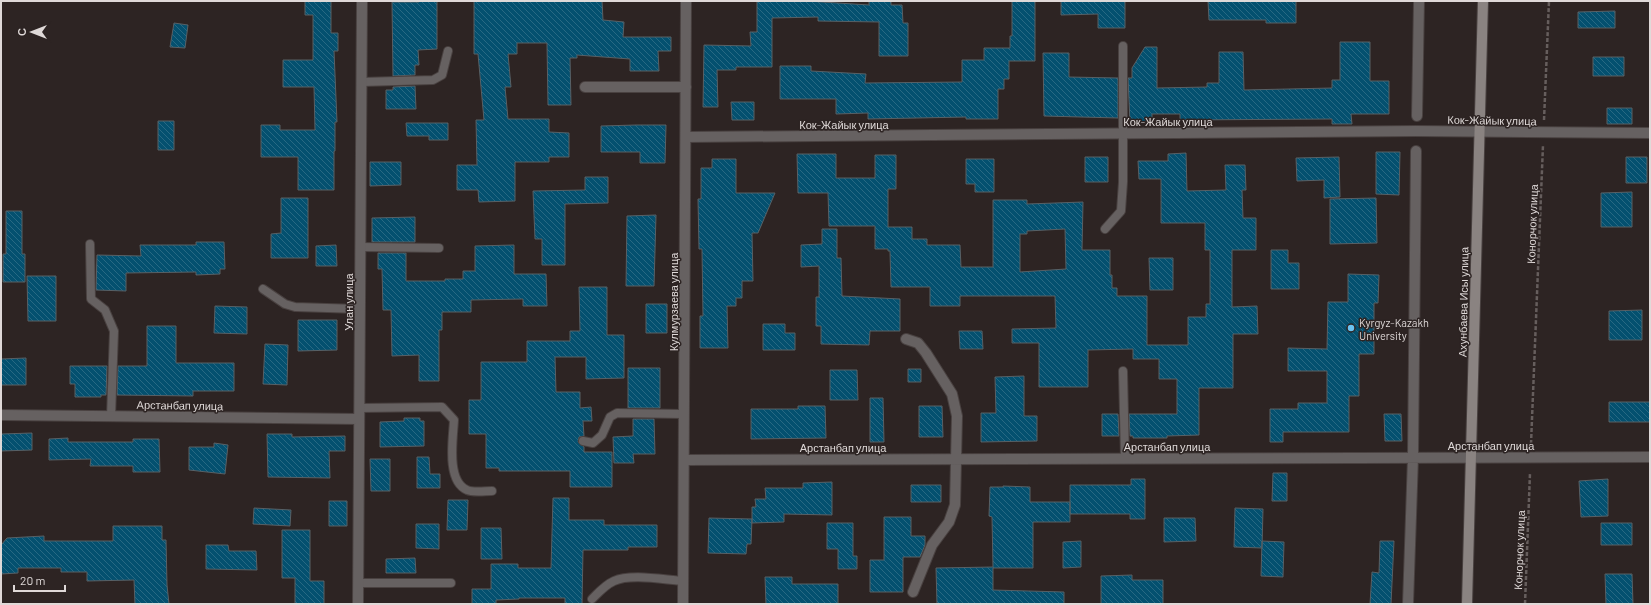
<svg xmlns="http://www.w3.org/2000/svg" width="1651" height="605" font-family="Barlow,sans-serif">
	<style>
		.building { fill: url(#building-back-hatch); stroke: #586065; fill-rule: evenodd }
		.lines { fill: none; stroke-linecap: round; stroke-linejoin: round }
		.service-casing { stroke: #494140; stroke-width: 10 }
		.minor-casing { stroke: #494140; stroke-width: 12 }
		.secondary-casing { stroke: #494140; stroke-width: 12 }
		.path { stroke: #665e5d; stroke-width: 2.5; stroke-dasharray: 4 2; stroke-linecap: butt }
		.service { stroke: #666161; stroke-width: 8 }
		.minor { stroke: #666161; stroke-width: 10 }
		.secondary { stroke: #8a8381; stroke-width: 10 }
		.poi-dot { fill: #6bc3f2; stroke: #2d2423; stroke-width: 1.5 }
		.labels { text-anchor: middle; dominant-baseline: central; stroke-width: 3; stroke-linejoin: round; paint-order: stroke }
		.street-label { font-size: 11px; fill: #dfd9d8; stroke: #2d2423 }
		.poi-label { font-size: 11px; fill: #dfd9d8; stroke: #2d2423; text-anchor: start }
	</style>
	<defs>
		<pattern id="building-back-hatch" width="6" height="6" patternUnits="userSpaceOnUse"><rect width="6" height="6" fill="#04506f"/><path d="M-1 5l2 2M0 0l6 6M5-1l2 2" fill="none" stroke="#286983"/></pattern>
	</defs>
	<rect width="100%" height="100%" fill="#2d2423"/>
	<path class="building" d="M305 1H331V33H338V51H334L337 122H335V151H334V190H298V157H261V125H280V130H315L314 87H283V60H313V15H305Z
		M419 1H437V49L418 50 419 65H415V75L393 76 392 2H419Z
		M474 1H602L603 20 624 22 623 37H671V51H658L659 71H630V59L577 55V58H570L571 105H548L547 43H517V54H508L511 87H505L508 119H549V132L569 133V157H549V162H515V201L479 202 478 190H457V165H477L476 120H484L478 54H474Z
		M757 1H807L869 5V1H891V5H902L903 23H908V56H879V22L818 21V17L772 18V67H736V70H717L718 107H703L704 45 751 46 750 32H757Z
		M1012 1H1035V61H1009V79H1004V89H998V119H966V117L868 119V113L836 114V99H780V66H811V71L866 74 865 83 962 82V60H984V48H1010V36H1012Z
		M1061 1H1125V28H1098V14L1061 15Z
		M1208 1H1296V23H1266V20H1209Z
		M1615 11V28H1578V12Z
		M174 23 188 25 185 48 170 47Z
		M1340 42H1370V81H1389V114H1351L1352 124H1332V119L1180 120V114H1152V122L1130 123 1128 78H1132V68L1145 47H1157V88L1207 87V83H1219V52H1243L1244 90 1332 88V80H1340Z
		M1043 53H1069V77L1118 78V118L1044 116Z
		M1593 57H1624V76H1593Z
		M415 86 416 109H386V90H393V87Z
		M731 102H754V120H732Z
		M1607 108H1632V124H1607Z
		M158 121H174V150H158Z
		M406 123H448V140H429V136H407Z
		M636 125H666L665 163H640V152H601V126Z
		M1376 152H1400L1399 195 1376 194Z
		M1186 153 1187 191 1226 190 1225 165H1245L1246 190H1242L1243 218H1256V250H1232V307L1257 306 1258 334H1233V388H1199V435L1167 436V438H1133V436H1130L1129 414H1177V379H1159V359H1133V349L1088 350V387H1039V343H1012V329L1056 328 1055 296H960V306H930V287H891L890 251H888V249H875V226H829L828 193H798L797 154H836V178H875V155H896V189H888V227H912V239H927V245H960L961 267H993V200H1027V204L1083 202 1082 250H1110V275H1112V288H1117V296H1147V345H1188V317H1206V304H1210V250H1205V223H1161V179H1139L1138 161H1168V154ZM1065 229 1066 269 1020 272V234H1027V231Z
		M1085 157H1108V182H1085Z
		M1339 157 1340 197 1324 198V180L1297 181 1296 158Z
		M1626 157H1647V183H1626Z
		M712 159H736V193H775L758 233H752L753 281H742V298H736V306H727L728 348H700V316H703L702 249H699L698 199H701V168H712Z
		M966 159H994V192H975V184H966Z
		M370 162H401V185L370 186Z
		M585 177H608V203L565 204V265H542V239H535L533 191 585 190Z
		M1632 192V227H1601V193Z
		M281 198H308V258H271V234L281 233Z
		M1376 198 1377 243 1330 244V199Z
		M6 211H22V254H25V282H3V254H6Z
		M656 215 654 286H626L627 216Z
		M415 217V242H372V218Z
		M822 229H837V258H841L842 296 900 299V331H870L869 345 821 344V326H816V297H819V266L801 267V245L822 244Z
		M196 242H224L225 269H220V274L196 275V272L126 273V291L96 290 97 255 141 256 140 245H196Z
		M336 245 337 266H316V246Z
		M514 245V274H546L547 306H523V299L471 300V312H442V330H439V381H419V355L392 356 391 310H383L382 269H378V253H406V281H445V279H463V271H475V246Z
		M1271 250H1288V263H1299V289H1271Z
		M1149 258H1173V290H1150Z
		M1348 274 1379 275 1378 303H1374V354H1359V396H1349V432H1283V442H1270V409H1298V403H1327V371H1288V348L1327 349 1328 302H1348Z
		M27 276H56V321H28Z
		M579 287H607V335H624V378L586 379V357H555L556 392H580V408L591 407 592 421H583L584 436 579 437 578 442 584 447V452H612V487H570V471H499V468H486V434H469V400H481V362H527V341H570V331H580Z
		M646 304H667V333H646Z
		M215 306 247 307V334L214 333Z
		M1642 310V340H1609V311Z
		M298 320H337V350L298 351Z
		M763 324H785V333H795V350H763Z
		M147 326H176V363H234V391H193V396L117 395 118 366H147Z
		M959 331H982L983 349H960Z
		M265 344 288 345 287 385 263 384Z
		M26 358V385H1V359Z
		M70 366H107L106 395H101V397H75V384H70Z
		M628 368H660V408H628Z
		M908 369H921V382H908Z
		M830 370H857L858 400H830Z
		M1024 376V416H1037V441L981 442V413H996L995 377Z
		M870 398H883L884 442H870Z
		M1609 402H1650V422H1609Z
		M798 406H825L826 438 751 439V409H798Z
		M919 406H942L943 437H919Z
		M1102 414H1118L1119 436H1102Z
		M1384 414H1401L1402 441H1385Z
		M404 418H420V421H424V446L380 447V422L404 421Z
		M633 419H654L655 454H633L634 463H614L613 437 633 436Z
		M32 433V450L1 451V434Z
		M267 434H292V437L345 436V451H329L330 478 268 477Z
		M68 438V442H133V439H159L160 472H133V466H90L91 459 49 460V439Z
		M214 443 228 445 225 474 189 470V447H214Z
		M417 457H429L430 474H440V488H417Z
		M370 459H390V491H371Z
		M1273 473H1287V501H1272Z
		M1131 479H1145V519H1130V514H1070V485H1131Z
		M1608 479V516L1581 517 1579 481Z
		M832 482V515L784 514V522L752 523V507H756L755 499H766L765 488H803V483Z
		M911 485H941V502H911Z
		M1003 486 1030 487V502H1070V522H1033V568H993V590L1064 592V604H937L936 568 993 567 992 517 989 516 990 487H1003Z
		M553 498H569V520H604V525H657V547H628V550H583L582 604H565V598H519V599L496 600V604H472V589H491V564H518V568H551Z
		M448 500H468L467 530H447Z
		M329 501H347V526H329Z
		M254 508 291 510 290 526 253 524Z
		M1235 508 1263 509 1262 548 1234 547Z
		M884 517H911V536H925V545L920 557H903V592H870V560H884Z
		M709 518 752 519 751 544H747L746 554 708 553Z
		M1164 518H1195L1196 541 1164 542Z
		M827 523H853V556H857V569H838V549H827Z
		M1601 523H1632V545H1601Z
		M416 524H439V549L416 548Z
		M113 526H162V540H166L167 585 169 604H135L134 580 87 581V572H61V568H18V573L1 574V545L7 538 44 536V541H113Z
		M481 528H501L502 559H481Z
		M282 530H310V581H324V604H295V578H282Z
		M1081 541V567L1063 568V542Z
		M1262 541 1284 542 1283 577 1261 576Z
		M1380 541H1394L1391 604H1370L1372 572 1379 573Z
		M206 545H228L229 551H256L257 570 206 569Z
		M415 558 416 573H386V559Z
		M1605 574H1632L1633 604H1606Z
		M1132 575V580H1163V604H1101V576Z
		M765 577H792V584H838V604H766Z"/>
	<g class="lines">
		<defs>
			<path id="service" d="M361 82 433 80 442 75 448 51
				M1105 229 1121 211 1123 182V46
				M90 244 91 299 105 310 114 331 111 417
				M360 247 439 248
				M263 289 285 304 295 307 359 309
				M1123 371 1125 458
				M359 408 442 407 454 420C453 439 446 481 467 490 473 493 485 491 492 491
				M583 441 593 443 602 435 610 417 617 413 684 414
				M358 583H451
				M592 599C599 592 605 585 614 581 631 573 665 580 684 581"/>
			<path id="minor" d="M585 87H686
				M1417 116 1419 1
				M686 137 1416 131 1650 133
				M906 339 918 343 926 353 952 394 957 416 955 505 949 522 932 545 913 592
				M1 415 359 419
				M684 460 1650 457
				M358 604 362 1
				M683 604 686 1
				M1408 604 1413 457 1416 151"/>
			<path id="secondary" d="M1467 604 1483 1"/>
		</defs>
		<use href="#service" class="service-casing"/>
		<use href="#minor" class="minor-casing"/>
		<use href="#secondary" class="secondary-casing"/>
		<path class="path" d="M1544 120 1549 1
			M1531 444 1543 145
			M1525 604 1530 473"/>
		<use href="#service" class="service"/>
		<use href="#minor" class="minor"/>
		<use href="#secondary" class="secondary"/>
	</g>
	<circle class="poi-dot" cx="1351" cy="328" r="4"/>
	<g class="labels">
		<g class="street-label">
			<text transform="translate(1492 120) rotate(1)">Кок-Жайык улица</text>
			<text x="1168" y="121">Кок-Жайык улица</text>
			<text x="844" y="124">Кок-Жайык улица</text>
			<text transform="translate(1532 224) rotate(-88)">Конорчок улица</text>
			<text transform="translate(348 302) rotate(-90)">Улан улица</text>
			<text transform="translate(673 302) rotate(-90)">Кулмурзаева улица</text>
			<text transform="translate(1463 302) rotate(-89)">Ахунбаева Исы улица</text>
			<text transform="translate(180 405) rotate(1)">Арстанбап улица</text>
			<text x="1491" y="445">Арстанбап улица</text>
			<text x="1167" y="446">Арстанбап улица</text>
			<text x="843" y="447">Арстанбап улица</text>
			<text transform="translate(1519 550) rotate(-88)">Конорчок улица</text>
		</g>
		<g class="poi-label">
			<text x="1359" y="322">Kyrgyz-Kazakh<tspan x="1359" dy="13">University</tspan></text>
		</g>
	</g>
	<rect width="1651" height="605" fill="none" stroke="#dfd9d8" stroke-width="4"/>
	<g transform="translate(32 32) rotate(270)" stroke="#2d2423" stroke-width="3" paint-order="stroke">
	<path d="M0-3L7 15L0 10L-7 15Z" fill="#dfd9d8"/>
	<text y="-6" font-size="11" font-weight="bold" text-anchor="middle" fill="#dfd9d8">С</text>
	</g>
	<path d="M14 585v6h51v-6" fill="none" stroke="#dfd9d8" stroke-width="2"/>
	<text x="20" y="585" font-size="12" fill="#dfd9d8" stroke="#2d2423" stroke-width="3" paint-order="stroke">20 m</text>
</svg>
